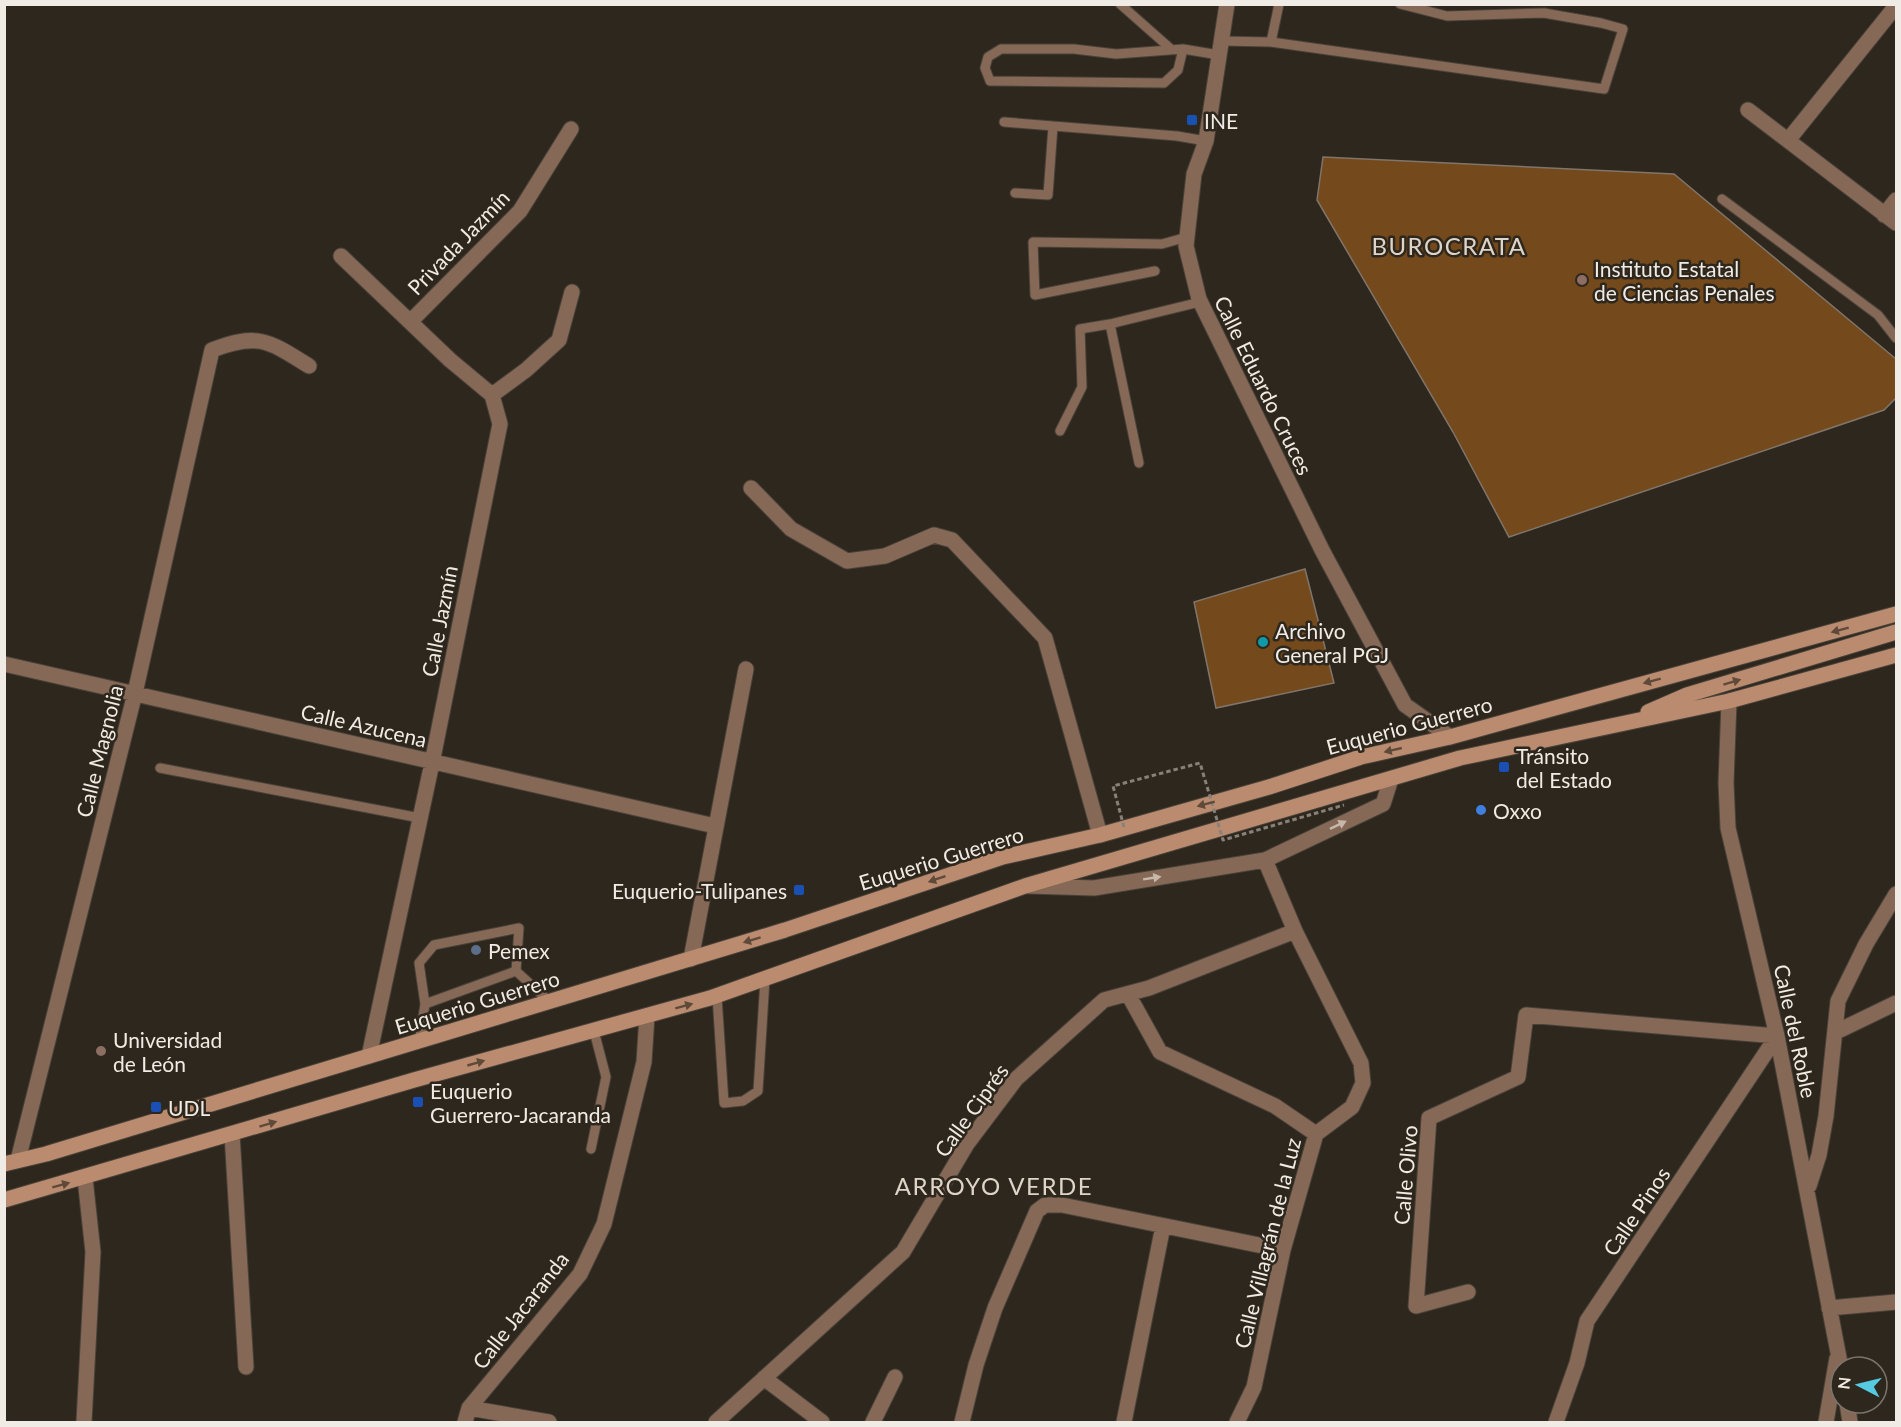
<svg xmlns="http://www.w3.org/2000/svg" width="1901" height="1427" font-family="Lato,sans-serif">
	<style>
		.building { fill: #74491b; stroke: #80756b; stroke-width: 1.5 }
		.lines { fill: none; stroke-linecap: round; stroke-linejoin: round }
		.lane-casing { stroke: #494239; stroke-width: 11 }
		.street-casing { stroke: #494239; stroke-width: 17 }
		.secondary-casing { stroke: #494239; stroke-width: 17 }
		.lane { stroke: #866856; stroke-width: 9 }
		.street { stroke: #866856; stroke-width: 15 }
		.secondary { stroke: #bb8b6f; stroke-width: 15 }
		.path-bridge { stroke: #888179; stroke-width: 3; stroke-dasharray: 4.5 3; stroke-linecap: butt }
		.oneway { fill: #5f4a3a }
		.oneway2 { fill: #c6b7ab }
		.transit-dot { fill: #1a4fb4; stroke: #2e271d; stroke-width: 2 }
		.education-dot { fill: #8d6e63; stroke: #2e271d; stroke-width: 2 }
		.culture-dot { fill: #0f9aa8; stroke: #2e271d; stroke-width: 2 }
		.shop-dot { fill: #3f7fe0; stroke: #2e271d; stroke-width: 2 }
		.service-dot { fill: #5c6f8a; stroke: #2e271d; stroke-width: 2 }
		.labels { text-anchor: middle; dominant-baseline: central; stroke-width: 5; stroke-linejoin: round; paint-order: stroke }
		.poi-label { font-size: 21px; fill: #f0ebe4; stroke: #2e271d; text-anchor: start }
		.street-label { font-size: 21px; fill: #f0ebe4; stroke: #2e271d }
		.quarter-label { font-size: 24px; letter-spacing: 1.5px; fill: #ded4c7; stroke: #2e271d }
	</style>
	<rect width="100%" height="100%" fill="#2e271d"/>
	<path class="building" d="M1323 157 1674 174 1896 359V398L1884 410 1509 537 1453 432 1317 200Z
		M1305 569 1334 683 1216 708 1194 602Z"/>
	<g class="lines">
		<defs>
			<path id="lane" d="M1120 4 1171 49
				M1221 41 1271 42 1604 89 1623 29 1601 23 1544 13 1447 16 1400 4
				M1271 42 1279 4
				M1183 49 1178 70 1164 83 990 81 985 68 988 57 1001 49H1074L1116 54 1183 49 1219 55
				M1004 122 1177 136 1206 141
				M1015 193 1048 195 1053 126
				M1722 199 1878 315 1896 338
				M1155 271 1035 295 1033 242 1162 244 1187 237
				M1060 431 1082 387 1080 329 1110 324
				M1139 463 1110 324 1200 302
				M160 768 420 818
				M717 996 724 1103 743 1101 758 1091 765 979
				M425 1004 419 963 434 945 519 928 516 971
				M419 1043 425 1004 516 971 550 1002
				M591 1149 606 1077 594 1031"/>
			<path id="street" d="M1227 4 1206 141 1194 174 1186 246 1199 299 1322 550 1405 705 1450 737
				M1748 110 1896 223
				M1789 139 1896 6
				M1884 215 1896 200
				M341 256 450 360 492 395 500 424 432 763 369 1056
				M411 321 520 211 571 129
				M492 395 526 370 559 340 572 292
				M751 488 791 529 847 561 885 556 934 535 952 540 1045 638 1100 835
				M4 664 715 826
				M1729 701 1726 783 1728 828 1777 1036 1841 1368
				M1028 886 1094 888 1265 860 1383 804 1391 779
				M691 959 746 669
				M1128 994 1160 1052 1275 1106 1316 1134
				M1836 1032 1896 1003
				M232 1134 246 1367
				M18 1160 135 693 212 350C258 332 269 341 309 366
				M1809 1186 1819 1155 1826 1116 1838 1001 1866 944 1896 894
				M1468 1292 1416 1306 1429 1118 1518 1077 1526 1015 1777 1036 1587 1321 1577 1363 1556 1422
				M1829 1308 1896 1302
				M764 1378 822 1422
				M1847 1403 1850 1422
				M469 1408 549 1422
				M84 1422 93 1252 85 1178
				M465 1422 469 1408 580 1274 604 1224 644 1062 647 1016
				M716 1422 903 1252 967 1144 1016 1079 1104 1000 1149 988 1295 931
				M873 1422 895 1377
				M962 1422 976 1365 995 1308 1037 1211 1045 1205H1062L1283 1250
				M1124 1422 1163 1226
				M1237 1422 1254 1387 1283 1250 1316 1134 1352 1107 1363 1083 1361 1063 1295 931 1265 860
				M1826 1422 1837 1358"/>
			<path id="secondary" d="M1648 712 1687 695 1896 632
				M4 1164 46 1154 785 930 1003 857 1100 835 1269 787 1361 757 1450 737 1896 614
				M4 1200 414 1080 710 998 1025 886 1460 758 1729 701 1896 655"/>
		</defs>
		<use href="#lane" class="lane-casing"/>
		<use href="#street" class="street-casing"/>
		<use href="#secondary" class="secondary-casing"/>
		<use href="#lane" class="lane"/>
		<use href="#street" class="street"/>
		<use href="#secondary" class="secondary"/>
		<path class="path-bridge" d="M1124 827 1113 786 1200 763 1223 840 1344 805"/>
	</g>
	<defs><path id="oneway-solid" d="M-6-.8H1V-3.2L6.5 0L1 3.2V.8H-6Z" transform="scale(1.5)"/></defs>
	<g class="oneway">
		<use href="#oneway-solid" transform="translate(1840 630) rotate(165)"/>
		<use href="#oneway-solid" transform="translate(1652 681) rotate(165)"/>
		<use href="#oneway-solid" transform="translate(1732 682) rotate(-17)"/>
		<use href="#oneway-solid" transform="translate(1393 750) rotate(167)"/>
		<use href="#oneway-solid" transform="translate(1206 804) rotate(165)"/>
		<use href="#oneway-solid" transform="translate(937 879) rotate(161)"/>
		<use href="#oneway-solid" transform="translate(752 940) rotate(163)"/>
		<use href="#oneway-solid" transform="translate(684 1006) rotate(-15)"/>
		<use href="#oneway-solid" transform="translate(476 1063) rotate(-16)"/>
		<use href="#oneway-solid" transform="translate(268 1124) rotate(-17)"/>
		<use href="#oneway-solid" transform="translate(61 1185) rotate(-15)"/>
	</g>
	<g class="oneway2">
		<use href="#oneway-solid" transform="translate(1338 825) rotate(-26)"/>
		<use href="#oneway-solid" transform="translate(1152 878) rotate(-9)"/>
	</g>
	<g class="transit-dot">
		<rect x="1186" y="114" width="12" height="12" rx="3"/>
		<rect x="1498" y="761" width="12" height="12" rx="3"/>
		<rect x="793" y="884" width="12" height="12" rx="3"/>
		<rect x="412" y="1096" width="12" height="12" rx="3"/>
		<rect x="150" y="1101" width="12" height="12" rx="3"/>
	</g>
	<g class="education-dot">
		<circle cx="1582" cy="280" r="6"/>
		<circle cx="101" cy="1051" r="6"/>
	</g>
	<circle class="culture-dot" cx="1263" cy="642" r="6"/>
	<circle class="shop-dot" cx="1481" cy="810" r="6"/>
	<circle class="service-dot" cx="476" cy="950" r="6"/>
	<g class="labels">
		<g class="poi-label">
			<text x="1204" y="120">INE</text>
			<text x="1594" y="268">Instituto Estatal<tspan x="1594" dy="24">de Ciencias Penales</tspan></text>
			<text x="1275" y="630">Archivo<tspan x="1275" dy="24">General PGJ</tspan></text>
			<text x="1516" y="755">Tránsito<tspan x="1516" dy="24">del Estado</tspan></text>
			<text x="1493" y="810">Oxxo</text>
			<text x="787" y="890" text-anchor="end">Euquerio-Tulipanes</text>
			<text x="488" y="950">Pemex</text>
			<text x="113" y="1039">Universidad<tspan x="113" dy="24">de León</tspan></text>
			<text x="430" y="1090">Euquerio<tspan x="430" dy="24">Guerrero-Jacaranda</tspan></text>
			<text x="168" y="1107">UDL</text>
		</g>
		<g class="street-label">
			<text transform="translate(458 242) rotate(-46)">Privada Jazmín</text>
			<text transform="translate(1264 385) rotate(64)">Calle Eduardo Cruces</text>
			<text transform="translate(439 621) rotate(-79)">Calle Jazmín</text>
			<text transform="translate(364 725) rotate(13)">Calle Azucena</text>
			<text transform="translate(1409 725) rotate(-15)">Euquerio Guerrero</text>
			<text transform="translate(99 751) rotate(-76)">Calle Magnolia</text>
			<text transform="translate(941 858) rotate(-17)">Euquerio Guerrero</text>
			<text transform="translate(477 1002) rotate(-17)">Euquerio Guerrero</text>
			<text transform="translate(1796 1031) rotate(78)">Calle del Roble</text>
			<text transform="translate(971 1110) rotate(-54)">Calle Ciprés</text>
			<text transform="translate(1405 1175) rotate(-85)">Calle Olivo</text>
			<text transform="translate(1636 1211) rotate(-56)">Calle Pinos</text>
			<text transform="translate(1267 1243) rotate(-76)">Calle Villagrán de la Luz</text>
			<text transform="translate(520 1310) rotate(-52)">Calle Jacaranda</text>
		</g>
		<g class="quarter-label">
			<text x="1449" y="245">BUROCRATA</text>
			<text x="994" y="1185">ARROYO VERDE</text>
		</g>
	</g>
	<rect width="1901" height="1427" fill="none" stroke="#f0ebe4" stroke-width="12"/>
	<g transform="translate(1859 1385) rotate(277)"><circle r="28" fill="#2e271d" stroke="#7c756d" stroke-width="1.5"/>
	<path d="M0-4.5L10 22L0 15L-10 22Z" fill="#55cae0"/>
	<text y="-9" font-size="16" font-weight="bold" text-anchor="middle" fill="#f0ebe4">N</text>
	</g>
</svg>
